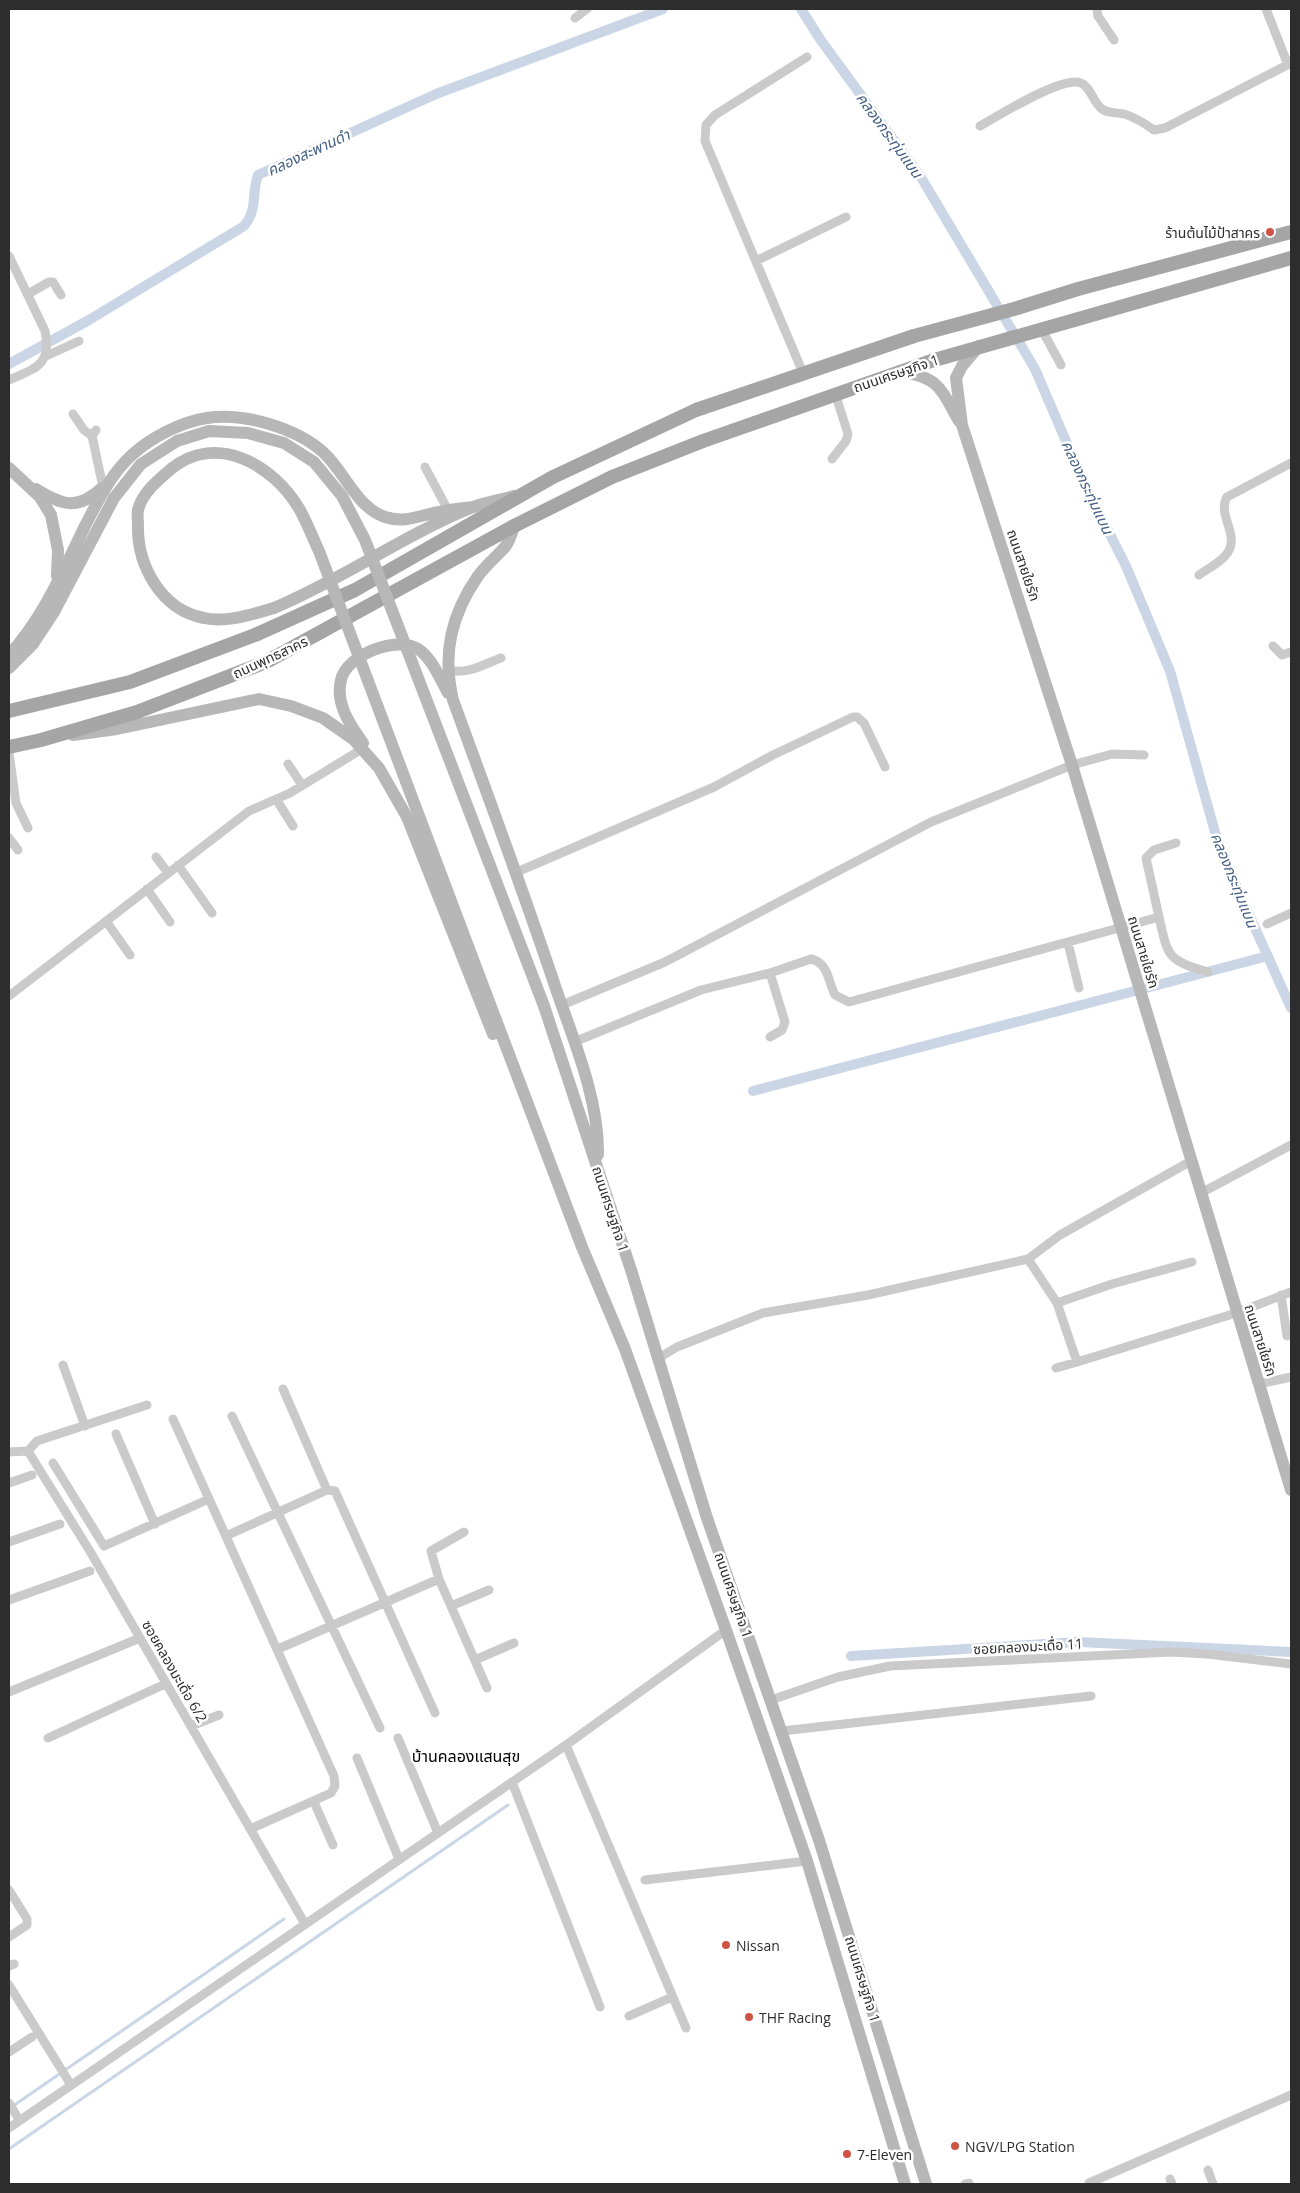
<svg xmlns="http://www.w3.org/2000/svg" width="1300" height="2193" font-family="'Open Sans','Noto Sans Thai',sans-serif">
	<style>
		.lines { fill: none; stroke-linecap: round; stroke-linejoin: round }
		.stream { stroke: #cad6e6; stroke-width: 3 }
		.canal { stroke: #cad6e6; stroke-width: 10 }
		.street { stroke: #cacaca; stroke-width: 9 }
		.secondary { stroke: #b7b7b7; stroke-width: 12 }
		.primary { stroke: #a5a5a5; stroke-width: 14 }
		.secondary-bridge { stroke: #b7b7b7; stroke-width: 12 }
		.poi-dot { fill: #cf5343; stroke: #fff; stroke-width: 2 }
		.labels { text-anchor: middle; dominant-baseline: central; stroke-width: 5; stroke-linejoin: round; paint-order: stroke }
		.poi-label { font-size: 14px; fill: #2d2d2d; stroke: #fff; text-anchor: start }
		.street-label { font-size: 14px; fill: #2d2d2d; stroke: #fff }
		.water-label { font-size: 15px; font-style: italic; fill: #456084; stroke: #fff }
		.quarter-label { font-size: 16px; fill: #000; stroke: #fff }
	</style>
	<rect width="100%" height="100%" fill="#fff"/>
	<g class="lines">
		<path class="stream" d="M13 2106 284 1919
			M9 2149 508 1805"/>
		<path class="canal" d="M801 9 820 39 922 179 1035 369 1084 483 1126 566 1170 671 1220 850 1291 1008
			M9 364 89 320 244 226C258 209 251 196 258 175L436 94 663 9
			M753 1091 1268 956
			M851 1656 1078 1642 1291 1652"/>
		<path class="street" d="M1097 9 1098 16 1114 40
			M1266 9 1288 65
			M575 18 587 9
			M980 126C998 116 1063 75 1081 83 1091 87 1093 103 1102 109 1109 114 1116 112 1124 114 1135 117 1144 123 1154 130L1165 128 1291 63
			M9 256 45 331C52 365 36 368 9 380
			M756 261 846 217
			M28 294 49 282H53L61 295
			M1041 328 1061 365
			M46 356 79 341
			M803 373 705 141 706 125 715 115 807 57
			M73 414 84 430 92 436
			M96 430 92 436 103 487
			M832 459 846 441 848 434 835 393
			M425 467 448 510
			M1199 575C1207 569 1218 564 1225 556 1243 537 1216 516 1227 497L1291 463
			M1273 646 1282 655 1291 652
			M449 670C467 675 484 664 501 658
			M9 753 16 803 28 828
			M288 764 302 785
			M276 799 293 826
			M9 838 18 850
			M156 857 168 873
			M178 865 212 913
			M517 872 714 787 773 755 853 717H857L864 723 885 767
			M147 889 170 922
			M1159 917C1168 957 1167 960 1208 972
			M106 921 130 955
			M1267 924 1291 913
			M1068 943 1079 988
			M770 973 785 1022 782 1030 770 1037
			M9 996 249 811 290 793 362 749
			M562 1005 665 962 931 822 1072 765 1112 754 1144 755
			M574 1042 701 990 770 973 811 959C829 963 828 982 835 995L849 1002 1159 917 1146 858 1154 850 1176 843
			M1201 1193 1291 1145
			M1028 1259 1057 1303 1077 1362 1056 1368
			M1281 1295 1287 1336
			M1057 1303 1112 1284 1192 1262
			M657 1359 677 1347 763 1313 868 1295 1028 1259 1060 1235 1191 1161
			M1077 1362 1236 1313 1291 1292
			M63 1365 85 1426
			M1259 1384 1291 1377
			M283 1389 327 1490
			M232 1416 380 1728
			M173 1419 334 1776 335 1786 331 1793 250 1829
			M116 1434 155 1524
			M28 1451 37 1441 147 1405
			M9 1452 28 1451 91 1553 305 1924
			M53 1463 104 1546 209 1499
			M9 1483 32 1475
			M226 1536 327 1490 335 1491 435 1713
			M9 1542 60 1524
			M439 1579 431 1551 464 1532
			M9 1600 90 1571
			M451 1606 489 1590
			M278 1649 439 1579 487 1688
			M475 1660 514 1643
			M9 1692 140 1638
			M771 1700 838 1677 890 1666 1171 1652 1207 1654 1291 1664
			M191 1726 219 1715
			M782 1731 1091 1696
			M48 1738 165 1684
			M398 1738 438 1833
			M566 1745 686 2028
			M357 1758 399 1859
			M512 1782 600 2007
			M314 1802 333 1845
			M645 1880 807 1861
			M9 1890 27 1919V1925L9 1937
			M9 1966 14 1964
			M9 1985 71 2085
			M629 2016 672 1997
			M9 2052 32 2037
			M9 2103 19 2120
			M9 2128 566 1745 726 1630
			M1208 2170 1213 2184
			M1170 2179 1172 2184
			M1089 2183 1291 2095
			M965 2184 969 2183"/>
		<path class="secondary" d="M979 346 962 366 956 378 962 425 1072 765 1291 1490
			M900 371C940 378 940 388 959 421
			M9 468 40 497 51 515 58 550 57 576
			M36 489C62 505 77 511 102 488
			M514 526C512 533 509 542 505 547 496 557 486 565 478 576 451 615 442 654 453 700 488 796 523 890 555 986 573 1039 599 1098 598 1155
			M274 608C343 579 404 535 473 507 486 502 500 500 514 496
			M9 655C43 618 63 571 85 526 98 501 111 473 133 454 152 437 181 422 207 418 243 412 296 428 323 452 345 472 356 507 385 517 406 524 423 514 444 511 454 509 464 508 474 507
			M9 668 33 644 54 612 114 498
			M73 735 117 729 259 699 291 706 323 718 353 739 379 768 407 817 493 1034
			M363 743C350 725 335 703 341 680 346 655 397 635 418 649 432 658 440 679 448 693
			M544 1006 632 1273 707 1518 819 1840 926 2184
			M496 1020 582 1247 625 1349 726 1630 807 1861 905 2184"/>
		<path class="primary" d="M9 711 130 682 255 635 355 590 553 477 696 410 914 336 1014 309 1078 289 1291 232
			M9 747 41 740 137 712 266 662 514 526 612 477 703 441 931 361 1291 258"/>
		<path class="secondary-bridge" d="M114 498 141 464 177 441 209 431 248 433 284 443 314 462 342 496 365 540 544 1006
			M274 608C253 614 227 623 204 618 161 610 137 565 138 525 138 520 137 514 138 510 142 493 158 480 171 469 217 432 274 465 300 510 307 523 313 538 319 551L496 1020"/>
	</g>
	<g class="poi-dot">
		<circle cx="1270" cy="232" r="5"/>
		<circle cx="726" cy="1945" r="5"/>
		<circle cx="749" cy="2017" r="5"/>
		<circle cx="955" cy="2146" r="5"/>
		<circle cx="847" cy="2154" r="5"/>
	</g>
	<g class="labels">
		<g class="poi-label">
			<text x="1260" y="232" text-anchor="end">ร้านต้นไม้ป้าสาคร</text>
			<text x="736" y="1945">Nissan</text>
			<text x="759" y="2017">THF Racing</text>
			<text x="965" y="2146">NGV/LPG Station</text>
			<text x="857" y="2154">7-Eleven</text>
		</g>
		<g class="street-label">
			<text transform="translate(896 373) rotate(-19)">ถนนเศรษฐกิจ 1</text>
			<text transform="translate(1024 565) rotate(71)">ถนนสายใยรัก</text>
			<text transform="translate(270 657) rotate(-25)">ถนนพุทธสาคร</text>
			<text transform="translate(1144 952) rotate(73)">ถนนสายใยรัก</text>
			<text transform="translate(611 1209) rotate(72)">ถนนเศรษฐกิจ 1</text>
			<text transform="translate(1261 1340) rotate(72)">ถนนสายใยรัก</text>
			<text transform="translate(734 1595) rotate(71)">ถนนเศรษฐกิจ 1</text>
			<text transform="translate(1028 1646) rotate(-3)">ซอยคลองมะเดื่อ 11</text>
			<text transform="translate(175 1671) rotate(60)">ซอยคลองมะเดื่อ 6/2</text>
			<text transform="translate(863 1979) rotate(73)">ถนนเศรษฐกิจ 1</text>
		</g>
		<g class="water-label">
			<text transform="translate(890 135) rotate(54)">คลองกระทุ่มแบน</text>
			<text transform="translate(308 152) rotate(-25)">คลองสะพานดำ</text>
			<text transform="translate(1088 487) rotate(65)">คลองกระทุ่มแบน</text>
			<text transform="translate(1235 880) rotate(68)">คลองกระทุ่มแบน</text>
		</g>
		<g class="quarter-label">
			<text x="466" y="1756">บ้านคลองแสนสุข</text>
		</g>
	</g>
	<rect width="1300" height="2193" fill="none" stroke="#2d2d2d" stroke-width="20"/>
</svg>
